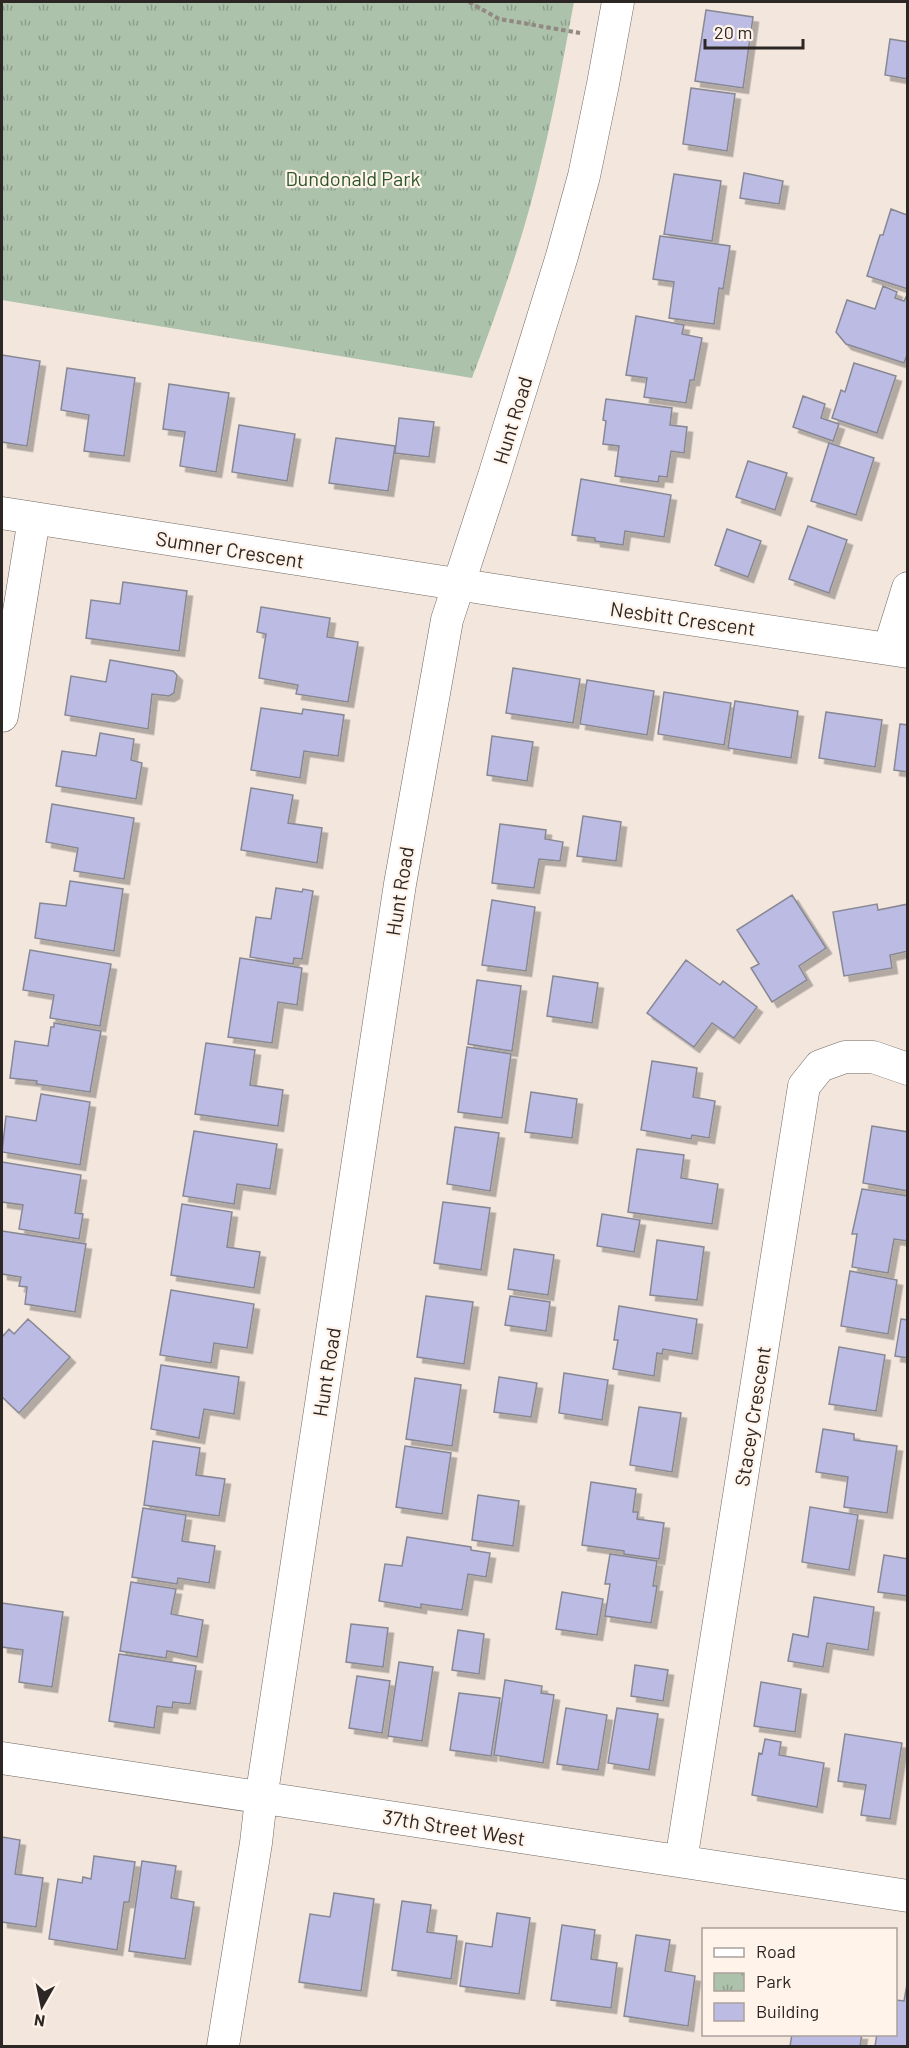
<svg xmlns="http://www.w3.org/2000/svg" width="909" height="2048" font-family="Barlow,sans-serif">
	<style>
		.park { fill: url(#park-tufts) }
		.building { fill: #bbbbe3; stroke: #888894; stroke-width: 1.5; filter: url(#shadow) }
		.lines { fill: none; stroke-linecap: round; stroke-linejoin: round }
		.minor-casing { stroke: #716760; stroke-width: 33 }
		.path { stroke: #928983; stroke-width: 4; stroke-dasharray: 4.5 3; stroke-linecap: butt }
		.minor { stroke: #fff; stroke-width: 32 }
		.labels { text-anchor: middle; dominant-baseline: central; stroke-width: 4.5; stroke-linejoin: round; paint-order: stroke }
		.park-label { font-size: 20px; fill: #2b572b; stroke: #fff3ea }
		.street-label { font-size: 20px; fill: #2c2724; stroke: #fff3ea }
	</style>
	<defs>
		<pattern id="park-tufts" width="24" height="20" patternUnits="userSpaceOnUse" patternTransform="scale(1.5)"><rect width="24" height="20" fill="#acc2ab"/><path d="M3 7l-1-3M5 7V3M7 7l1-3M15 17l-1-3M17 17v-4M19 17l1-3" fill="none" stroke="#8c9e8b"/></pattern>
		<filter id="shadow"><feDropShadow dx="5.5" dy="5.5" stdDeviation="0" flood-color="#0004"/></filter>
	</defs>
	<rect width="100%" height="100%" fill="#f2e6dd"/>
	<path class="park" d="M2 2H574C564 54 555 107 542 159 525 234 499 306 472 378L2 300Z"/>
	<path class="building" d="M706 10 753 17 743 88 695 81Z
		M890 39 908 42V79L885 75Z
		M691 88 735 94 727 151 683 144Z
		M744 173 783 181 779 204 740 198Z
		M674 174 721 181 712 241 664 234Z
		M891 209 907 215 908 212V289L867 276 880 235H883Z
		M660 236 730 246 723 289 719 288 714 324 669 318 674 282 653 279Z
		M883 286 897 292 895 298 904 301 908 293V352L904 363 846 344 836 332 847 300 875 309Z
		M636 316 684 325 682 334 702 338 694 380H690L686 403 644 397 647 378 626 375Z
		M2 355 40 361 27 446 2 442Z
		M854 363 896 376 877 433 832 418 841 390 845 392Z
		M67 368 135 378 124 456 84 451 89 415 61 410Z
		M169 384 229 393 216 472 180 466 185 432 163 429Z
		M803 396 825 404 821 418 839 424 833 441 793 427Z
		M606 399 672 408 670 425 687 427 684 453 671 451 667 477 659 476 658 482 615 476 619 446 603 444 606 421 603 420Z
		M399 418 434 422 429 457 395 453Z
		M239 425 295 434 287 481 232 472Z
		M336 438 395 446 388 491 329 483Z
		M829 443 874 458 856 515 811 501Z
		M748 461 787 473 775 510 736 497Z
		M581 479 671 495 664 537 625 531 623 545 595 541V538L572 535Z
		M808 526 847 540 829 593 789 579Z
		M727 529 761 541 748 577 715 565Z
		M123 582 187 591 179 651 86 638 91 600 120 604Z
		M261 607 330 618 327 637 358 642 348 702 296 694 298 685 259 678 266 634 257 632Z
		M110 660 173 671 177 675 174 693 169 696 152 694 148 729 65 715 71 676 106 682Z
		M513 668 580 679 573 723 506 713Z
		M587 680 654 691 647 735 580 724Z
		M664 692 731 703 724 745 658 734Z
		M735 701 798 711 791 758 728 748Z
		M261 708 302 714 303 709 344 715 338 756 304 751 300 778 251 770Z
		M826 712 882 720 875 767 819 758Z
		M900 724 908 725V772L894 770Z
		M100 733 134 739 131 760 142 763 136 799 56 786 62 751 96 756Z
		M492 736 533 742 527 781 487 775Z
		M251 788 293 795 288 823 322 828 317 863 241 850Z
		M52 804 134 818 124 879 74 871 78 848 46 842Z
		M583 816 621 822 616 861 577 856Z
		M500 824 546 830 545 839 563 842 560 861 539 859 534 888 492 883Z
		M70 881 123 889 114 951 35 938 40 903 66 906Z
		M276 888 302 892 303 889 313 891 302 959 294 958 293 964 250 957 256 917 271 919Z
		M792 895 826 948 799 966 807 980 772 1002 751 968 759 964 737 930Z
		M492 900 535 907 526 971 482 965Z
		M877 904 878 910 908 904V951L890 955 892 968 844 976 833 912Z
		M30 950 111 964 100 1026 50 1018 54 995 23 990Z
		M240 958 302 968 297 1005 278 1002 272 1043 228 1037Z
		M686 960 720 985 723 981 757 1007 734 1038 712 1023 694 1047 647 1013Z
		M553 976 598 983 592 1023 547 1016Z
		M477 980 521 986 512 1051 468 1044Z
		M54 1023 101 1031 90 1092 36 1084 37 1081 10 1078 15 1041 48 1046 51 1027H54Z
		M206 1043 255 1050 250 1085 283 1090 278 1126 195 1114Z
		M467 1047 511 1054 502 1118 458 1112Z
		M652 1061 697 1068 693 1097 715 1101 709 1138 692 1135 691 1139 641 1130Z
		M531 1092 577 1099 572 1138 525 1132Z
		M41 1094 90 1102 80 1165 2 1152 6 1116 36 1121Z
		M872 1126 908 1132V1191L863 1183Z
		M455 1127 499 1133 490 1191 447 1184Z
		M194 1131 277 1144 270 1189 237 1184 234 1204 183 1196Z
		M637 1149 684 1155 681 1178 718 1184 712 1224 628 1212Z
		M2 1162 81 1175 75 1213 83 1214 79 1239 19 1229 23 1205 2 1202Z
		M862 1189 908 1196V1241L894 1239 888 1273 852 1267 857 1234H852Z
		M443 1202 490 1208 481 1270 434 1263Z
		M182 1204 232 1212 227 1247 260 1252 254 1288 171 1275Z
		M602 1214 640 1220 634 1252 597 1246Z
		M2 1231 86 1244 75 1312 25 1304 27 1287 19 1286 21 1277 2 1274Z
		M657 1240 704 1247 697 1300 650 1295Z
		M514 1249 554 1255 548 1295 508 1289Z
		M850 1271 897 1280 888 1334 841 1326Z
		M171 1290 254 1304 247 1348 214 1343 211 1363 160 1355Z
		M426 1296 473 1302 464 1364 417 1357Z
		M510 1296 550 1302 546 1331 505 1325Z
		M619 1306 697 1319 692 1354 663 1349 662 1354 657 1353 654 1376 613 1369 618 1340H614Z
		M28 1319 70 1357 19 1413 2 1397V1335L3 1336 9 1329 14 1334Z
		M901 1319 908 1320V1358L895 1356Z
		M839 1347 885 1355 876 1411 829 1404Z
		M161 1365 239 1377 234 1414 204 1409 199 1438 151 1429Z
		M564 1373 608 1380 602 1420 559 1413Z
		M499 1377 537 1383 531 1417 494 1412Z
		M415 1378 461 1385 452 1446 406 1439Z
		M639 1407 681 1413 672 1472 630 1465Z
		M823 1429 854 1434V1440L897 1446 887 1513 844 1507 848 1477 816 1472Z
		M153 1441 200 1448 196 1475 225 1479 219 1516 144 1505Z
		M405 1446 451 1453 442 1514 396 1507Z
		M591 1482 636 1489 633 1512H638L637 1519 664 1523 659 1559 624 1554V1551L582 1545Z
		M478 1495 519 1501 513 1546 472 1540Z
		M810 1507 858 1515 849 1570 802 1562Z
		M143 1508 186 1515 182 1541 215 1546 209 1583 178 1578 177 1584 132 1577Z
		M407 1537 471 1547V1550L490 1553 486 1577 468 1574 462 1610 421 1604V1608L379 1601 385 1564 402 1566Z
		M610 1554 657 1561 653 1586H657L651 1623 605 1616 610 1584H605Z
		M884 1555 908 1559V1596L878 1592Z
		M131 1582 176 1589 171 1614 203 1620 197 1657 167 1651 166 1658 120 1651Z
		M562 1592 603 1599 597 1635 556 1629Z
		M814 1597 874 1607 868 1650 827 1643 823 1667 788 1661 793 1634 808 1637Z
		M2 1603 63 1612 52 1687 19 1682 23 1650 2 1647Z
		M351 1624 388 1628 383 1667 346 1662Z
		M458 1630 484 1634 479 1674 452 1670Z
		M119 1654 196 1666 190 1704 173 1702 172 1708 157 1706 154 1728 109 1721Z
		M399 1662 433 1667 422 1741 388 1736Z
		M635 1665 668 1670 663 1701 631 1696Z
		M357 1676 390 1681 382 1733 349 1728Z
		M505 1680 542 1686 541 1693 554 1695 543 1763 494 1755Z
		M761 1682 801 1689 795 1732 754 1726Z
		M459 1693 500 1698 491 1756 450 1750Z
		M566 1708 607 1715 598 1770 557 1764Z
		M617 1708 658 1714 649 1770 608 1763Z
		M845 1734 902 1743 890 1819 861 1815 866 1785 838 1781Z
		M765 1739 781 1742 779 1755 824 1763 817 1807 752 1795 759 1753 762 1754Z
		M2 1837 20 1840 15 1874 43 1878 36 1927 2 1922Z
		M94 1856 135 1862 129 1902H124L117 1950 49 1939 58 1879 82 1883 83 1877 91 1879Z
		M142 1861 176 1866 171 1898 194 1902 185 1959 129 1951Z
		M334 1893 374 1899 361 1991 299 1982 310 1914 330 1917Z
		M402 1901 431 1905 427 1932 457 1936 451 1979 392 1970Z
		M497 1913 530 1918 519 1994 460 1986 466 1943 492 1947Z
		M562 1925 595 1930 591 1959 617 1963 611 2008 551 2000Z
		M636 1935 670 1940 665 1971 695 1976 688 2026 624 2016Z
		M908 1979V2046H875L877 2034H896V2000L904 2001Z
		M792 2034H862L860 2046H790Z"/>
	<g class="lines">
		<defs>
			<path id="minor" d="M2 513 514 593 908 652
				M889 649 908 588
				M2 716 34 519
				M2 1758 908 1896
				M681 1861 804 1086 820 1066 845 1057H873L908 1069
				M223 2046 256 1843 261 1799 400 884 447 620 494 476 562 256 584 176 603 84 618 2"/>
		</defs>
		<use href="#minor" class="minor-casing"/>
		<path class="path" d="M469 2 499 19 580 33"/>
		<use href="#minor" class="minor"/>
	</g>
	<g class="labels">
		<g class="park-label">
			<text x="353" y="178">Dundonald Park</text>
		</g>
		<g class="street-label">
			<text transform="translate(512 420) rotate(-73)">Hunt Road</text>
			<text transform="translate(230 549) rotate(9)">Sumner Crescent</text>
			<text transform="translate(683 618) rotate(8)">Nesbitt Crescent</text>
			<text transform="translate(399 891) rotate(-81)">Hunt Road</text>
			<text transform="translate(326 1372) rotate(-81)">Hunt Road</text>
			<text transform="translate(752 1416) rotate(-81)">Stacey Crescent</text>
			<text transform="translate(454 1827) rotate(9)">37th Street West</text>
		</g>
	</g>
	<rect width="909" height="2048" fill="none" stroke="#2c2724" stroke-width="6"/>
	<rect x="702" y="1928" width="195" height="108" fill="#fff3ea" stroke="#aba19b" stroke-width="1.5"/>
	<rect x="714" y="1948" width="30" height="9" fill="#ffffff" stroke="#aba19b" stroke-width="1.5"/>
	<text x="756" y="1958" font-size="18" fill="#2c2724">Road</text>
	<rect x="714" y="1973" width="30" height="18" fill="url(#park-tufts)" stroke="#aba19b" stroke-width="1.5"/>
	<text x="756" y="1988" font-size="18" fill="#2c2724">Park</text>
	<rect x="714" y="2003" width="30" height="18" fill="#bbbbe3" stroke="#aba19b" stroke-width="1.5"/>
	<text x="756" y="2018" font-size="18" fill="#2c2724">Building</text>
	<g transform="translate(42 2006) rotate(189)" stroke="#fff3ea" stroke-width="4.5" paint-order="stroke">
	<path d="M0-4.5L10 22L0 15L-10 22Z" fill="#2c2724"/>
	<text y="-9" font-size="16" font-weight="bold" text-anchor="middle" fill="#2c2724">N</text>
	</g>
	<path d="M705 39v9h98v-9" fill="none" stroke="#2c2724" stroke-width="3"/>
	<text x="714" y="39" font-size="18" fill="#2c2724" stroke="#fff3ea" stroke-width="4.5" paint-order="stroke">20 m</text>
</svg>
